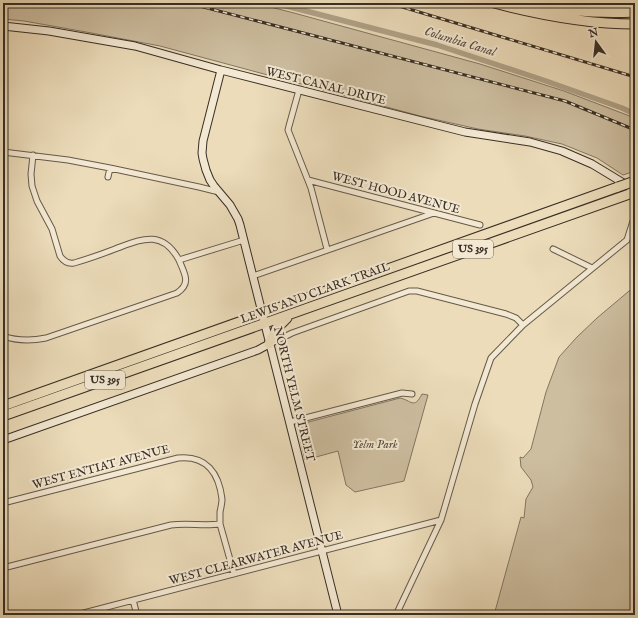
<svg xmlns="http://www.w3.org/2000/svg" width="638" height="618" font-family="'IM FELL English',serif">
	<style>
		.green { fill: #cdbea0; stroke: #827662 }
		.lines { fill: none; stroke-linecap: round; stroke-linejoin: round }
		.canal { stroke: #afa187; stroke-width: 5.5 }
		.street-casing { stroke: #655a4a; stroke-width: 7 }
		.secondary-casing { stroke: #382e24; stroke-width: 9 }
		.highway-casing { stroke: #382e24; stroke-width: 11 }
		.street { stroke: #f3e8d2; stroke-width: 5 }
		.secondary { stroke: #f3e8d2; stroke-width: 7 }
		.highway { stroke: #ecdcba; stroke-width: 9 }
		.rail-casing { stroke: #382e24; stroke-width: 3 }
		.rail { stroke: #f3e8d2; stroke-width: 1.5; stroke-dasharray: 4.5; stroke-linecap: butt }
		.highway-bridge-casing { stroke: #382e24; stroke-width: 11; stroke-linecap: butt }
		.highway-bridge { stroke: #ecdcba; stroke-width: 9 }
		.labels { text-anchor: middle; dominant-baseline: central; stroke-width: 4; stroke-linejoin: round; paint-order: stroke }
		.shield { fill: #f3e8d2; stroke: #706658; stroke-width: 1 }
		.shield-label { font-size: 11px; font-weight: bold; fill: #382e24 }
		.street-label { font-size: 12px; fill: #382e24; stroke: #f3e8d2 }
		.park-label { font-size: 12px; font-style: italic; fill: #564b3d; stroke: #f3e8d2 }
		.water-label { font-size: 13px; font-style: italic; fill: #564b3d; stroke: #f3e8d2 }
	</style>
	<rect width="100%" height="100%" fill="#ecdcba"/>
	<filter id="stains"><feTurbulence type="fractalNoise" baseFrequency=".005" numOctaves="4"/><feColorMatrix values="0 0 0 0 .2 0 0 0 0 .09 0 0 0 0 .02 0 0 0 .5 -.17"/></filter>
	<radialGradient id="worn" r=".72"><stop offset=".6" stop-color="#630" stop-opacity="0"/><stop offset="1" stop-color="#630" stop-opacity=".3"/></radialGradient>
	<path class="green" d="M3 3H255L294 13 480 64 564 91 635 118V171L623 175 597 158 562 144 525 136 478 129 420 116 160 46 86 32 24 21 3 19Z
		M635 286V615H494L521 517 524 518 526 499 533 487 531 480 521 467 520 457 523 458 531 449 546 392 559 357 577 337 597 318Z
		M422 394 428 395 404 481 355 492 346 485 338 451 305 460 298 430V426L301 424 400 398C411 400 414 410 422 394Z"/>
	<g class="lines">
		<path class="canal" d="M275 3 437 45 546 81 622 108 635 114"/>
		<defs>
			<path id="street" d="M299 90 289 126 288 130 311 188 327 249
				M3 152 68 160 110 168 199 187 219 192
				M33 155 31 174 32 186 37 201 52 229 60 256C64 262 68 264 74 263 88 259 102 254 115 249 142 239 162 229 179 260
				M108 177 110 168
				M308 180 480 225
				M553 249 592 268
				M253 276 434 213
				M3 336C17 341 31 341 46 338L177 293C192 283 184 273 179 260L244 240
				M270 344 292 333 409 291H417L506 314 516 318 523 325
				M290 422 402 393 412 394
				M3 503 178 458C206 455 219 473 222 499 222 503 221 507 220 512 220 516 220 520 220 524L234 574
				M3 568 171 525C187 523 204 526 220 524
				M133 600 137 615
				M76 615 441 520
				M396 615 441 520 475 404 491 358 523 325 627 240 633 221"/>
			<path id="secondary" d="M3 26 49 31 135 46 221 70 465 132 530 142 562 151 592 164 635 190
				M221 70 203 141 202 153 203 159 206 170 210 180 214 186 230 205 238 219 240 225 338 615
				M3 440 258 350 269 344"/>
			<path id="highway" d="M494 3C540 15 587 24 635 24
				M528 3C564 11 599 14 635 12
				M269 344 277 328 287 318
				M3 406 618 187
				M3 416 635 192"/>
		</defs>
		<use href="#street" class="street-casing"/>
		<use href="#secondary" class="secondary-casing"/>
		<use href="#highway" class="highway-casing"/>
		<use href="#street" class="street"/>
		<use href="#secondary" class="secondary"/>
		<use href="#highway" class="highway"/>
		<defs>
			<path id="rail" d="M188 3 565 101 635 130
				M389 3 635 77"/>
		</defs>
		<use href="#rail" class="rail-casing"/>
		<use href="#rail" class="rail"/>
		<defs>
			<path id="highway-bridge" d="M618 187 635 181"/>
		</defs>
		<use href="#highway-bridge" class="highway-bridge-casing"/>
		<use href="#highway-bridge" class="highway-bridge"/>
	</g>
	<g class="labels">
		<g class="shield">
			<rect x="453" y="240" width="40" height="18" rx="3"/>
			<rect x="85" y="371" width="40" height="18" rx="3"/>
		</g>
		<g class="shield-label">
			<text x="473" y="249">US 395</text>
			<text x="105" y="380">US 395</text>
		</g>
		<g class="street-label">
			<text transform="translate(326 86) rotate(14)">WEST CANAL DRIVE</text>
			<text transform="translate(396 193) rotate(15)">WEST HOOD AVENUE</text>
			<text transform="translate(315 293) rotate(-20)">LEWIS AND CLARK TRAIL</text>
			<text transform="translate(294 394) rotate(76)">NORTH YELM STREET</text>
			<text transform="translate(101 467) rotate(-15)">WEST ENTIAT AVENUE</text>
			<text transform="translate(256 558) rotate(-15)">WEST CLEARWATER AVENUE</text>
		</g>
		<g class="park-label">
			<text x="375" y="444">Yelm Park</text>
		</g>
		<g class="water-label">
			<text transform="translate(460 42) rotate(17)">Columbia Canal</text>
		</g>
	</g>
	<rect width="638" height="618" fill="none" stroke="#ecdcba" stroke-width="16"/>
	<rect x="4" y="4" width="630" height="610" fill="none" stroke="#382e24" stroke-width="2"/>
	<rect x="8" y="8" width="622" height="602" fill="none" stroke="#382e24"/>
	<g transform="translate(596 42) rotate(345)" stroke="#f3e8d2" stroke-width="3" paint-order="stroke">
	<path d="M0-3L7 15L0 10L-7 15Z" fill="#382e24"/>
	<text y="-6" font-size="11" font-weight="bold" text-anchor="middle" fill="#382e24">N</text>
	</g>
	<rect width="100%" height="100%" filter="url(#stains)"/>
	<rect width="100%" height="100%" fill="url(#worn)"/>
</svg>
